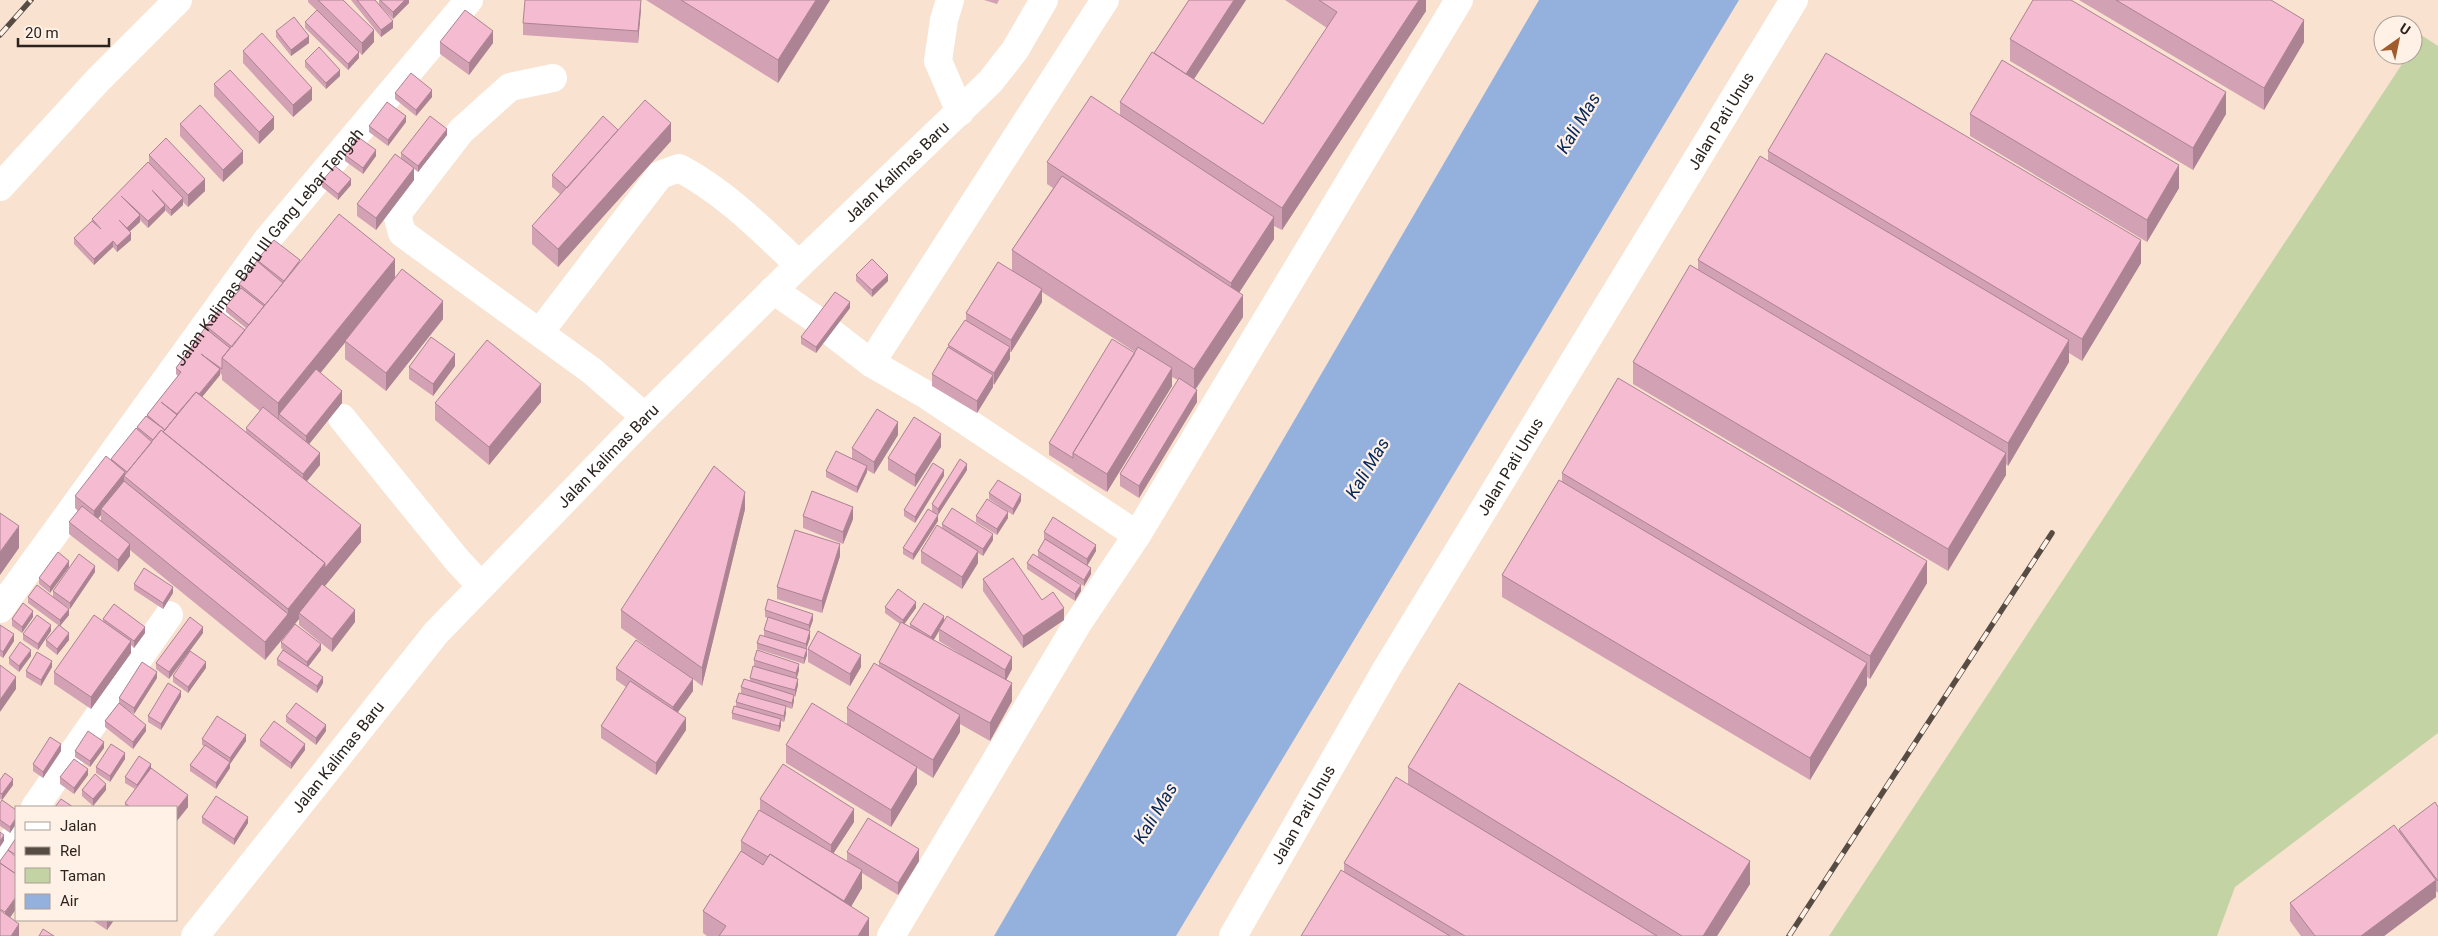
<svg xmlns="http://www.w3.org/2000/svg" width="2438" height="936" font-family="Roboto,sans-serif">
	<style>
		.green { fill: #c3d3a3 }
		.water { fill: #94b1de }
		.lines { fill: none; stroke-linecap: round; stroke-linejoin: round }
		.minor { stroke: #fff; stroke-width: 28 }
		.rail-casing { stroke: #574c43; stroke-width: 5.5 }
		.rail { stroke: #fff1e6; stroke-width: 4; stroke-dasharray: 11; stroke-linecap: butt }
		.wall { fill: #d2a1b4; fill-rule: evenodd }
		.shaded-wall { fill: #ab8392 }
		.building { fill: #f4bbd1; stroke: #ab8392 }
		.labels { text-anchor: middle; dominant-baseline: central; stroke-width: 4.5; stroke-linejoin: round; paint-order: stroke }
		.street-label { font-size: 16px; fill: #2b231d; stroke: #fff1e6 }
		.water-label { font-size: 18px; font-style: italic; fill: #04275b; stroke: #fff1e6 }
	</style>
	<rect width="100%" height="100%" fill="#f9e2d0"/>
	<path class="green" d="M2421 35 2438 46V733L2235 887 2217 936H1829L2408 55H2413V47Z"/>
	<path class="water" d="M1539 0H1739L1176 936H994Z"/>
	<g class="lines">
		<g class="minor">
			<path d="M950 0 944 20 938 61 960 112"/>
			<path d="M553 78 510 87 461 131 397 214 402 233 592 371 645 417"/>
			<path d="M0 187 98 80 178 0"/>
			<path d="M773 290 818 321"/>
			<path d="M540 332 660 175 679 168C725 192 762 230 799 265"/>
			<path d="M832 333 871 363 925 394 1137 535"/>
			<path d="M871 363 1105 0"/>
			<path d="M342 418 457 560 481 586"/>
			<path id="s1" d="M0 609 267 240 469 0"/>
			<path d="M35 807 169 615"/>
			<path d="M0 858 16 835"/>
			<path id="s2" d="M195 936 436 633 645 417 799 265 990 82 1015 50 1044 0"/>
			<path d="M891 936 1078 623 1137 535 1459 0"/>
			<path id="s3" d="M1233 936 1387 668 1794 0"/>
		</g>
		<defs>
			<path id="rail" d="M0 35 31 0
				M1789 936 2052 533"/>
		</defs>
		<use href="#rail" class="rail-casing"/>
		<use href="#rail" class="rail"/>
	</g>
	<path class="wall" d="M308 0H343L374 42 362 55 308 2Z
		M351 0H375L379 5V0H409V3L393 19 380 6 393 28 381 37Z
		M646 0H830L778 83Z
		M984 0H999L997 4Z
		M1189 0H1246L1194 79 1263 124 1327 28 1285 0H1426V11L1282 230 1274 226V239L1239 293 1243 317 1196 389 1197 402 1139 498 1120 486V474L1178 380 1172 377V386L1107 492 1073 471V469V470L1049 455V443L1135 352 1042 292V302L1011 352H1010V359L993 385V387L977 413 932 386V374L948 348V345L966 321V313L1012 271V250L1053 188 1047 184V162L1120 115V102L1154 53Z
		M2079 0H2271L2304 42 2264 110Z
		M641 9 638 43 523 35V23Z
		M305 22 359 58 348 70 305 28Z
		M276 31 309 43 291 56 276 37Z
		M2010 39 2226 114 2193 170 2010 61Z
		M440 42 493 43 469 75 440 54Z
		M243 51 312 100 293 117 243 63Z
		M305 61 340 76 326 89 305 67Z
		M214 84 274 129 259 144 214 96Z
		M395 93 432 97 416 116 395 99Z
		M1970 114 2179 188 2147 242 1970 136Z
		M406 122 388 146 369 132V126Z
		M180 124 243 163 223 182 180 136Z
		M618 130 671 141 558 267 532 244V226L560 194 552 187V175Z
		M447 135 418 172 414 169V180L376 230 357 216V204L401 159V153Z
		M1768 151 2141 263 2082 361 2069 353V362L2008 466 2006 464V475L1948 571 1633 384V362L1698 270V260L1768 160Z
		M149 155 205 191 188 207 183 202V205L171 216 165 210V211L148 228 140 220V222L129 232 131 240 117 252 113 247 94 265 74 244V238L92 221V219L149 163Z
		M345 155 376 156 363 174 345 161Z
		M322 181 351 185 338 200 322 187Z
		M257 260 300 262 395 277 443 319 386 391 345 359V342L320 373 342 403 309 444 320 465 307 481 361 542 325 586 355 622 332 652 299 625V619L265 660 130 550V556L118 572 69 534V522L78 511 75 508V496L111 460 137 429V427L147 416V415L178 376 176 374V368L206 329V326L245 330 246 328 226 312V306L239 290V284L257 262ZM220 373 222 375V380L260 411 246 428V432L202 397 220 375ZM101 515V521L98 519Z
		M856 275 888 281 872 297 856 281Z
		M850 308 816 353 801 344V337Z
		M455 366 433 396 409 379V367Z
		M541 402 489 465 435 420V403Z
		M898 435 874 474 867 470V472L857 493 826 477V471L852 459V448Z
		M941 447 915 487 888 470V458Z
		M967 470 938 515 932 511V504Z
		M1562 473 1927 583 1870 679 1867 677V685L1810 780 1502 597V575L1562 481Z
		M944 476 915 523 904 516V510Z
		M989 493 1021 501 1013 515 989 499Z
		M745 509 702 686 693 679V691L678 712 686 730 656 775 601 738V726L626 687 616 680V668L688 676 621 628V610Z
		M803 516 853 519 843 544 803 528Z
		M976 516 1008 518 997 535 976 522Z
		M938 521 913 560 903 554V548Z
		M942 524 993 540 983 556 978 553V563L962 589 921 563V551L942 528Z
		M1044 532 1096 551 1087 566 1091 574 1084 586 1068 576 1081 591 1075 601 1027 569V563L1038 557V551L1045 539H1044Z
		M840 556 822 613 777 599V587Z
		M69 567 50 593 39 584V578Z
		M95 572 70 609 61 603 69 615 60 626 69 640 57 655 46 646V640L58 625 28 603V597H53V591Z
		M983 579 1064 620 1023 648 983 591Z
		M134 584 173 593 163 609 134 590Z
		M885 607 916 608 904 624 910 627V624L944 621 1012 669 1006 680 1012 701 990 741 960 724V732L933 778 917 768V784L891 827 786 763V745L847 724V708L879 666V662L900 624 885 613ZM939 631V641L973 662 934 640Z
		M765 610 813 620 809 631 810 638 806 649 807 655 804 664 757 649V643L764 636V630L768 618 765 617Z
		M33 617 22 633 12 626V619Z
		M103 619 145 633 134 648 131 645V653L91 709 54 684V672L103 622Z
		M0 625 14 641 3 658 0 656Z
		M51 631 38 650 23 640V634Z
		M203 633 169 679 156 669V663Z
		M281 642 321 650 308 667 323 683 317 693 277 665V659L283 650 281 648Z
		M808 649 861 667 850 686 808 662Z
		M31 656 19 672 9 664V658Z
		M754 660 799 670 797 678 798 685 795 697 794 696V701L792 709 786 707V713L784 722 781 721V726L779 732 732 719V713L736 707V702L741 693V687L750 681V678L754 666Z
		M52 667 41 686 26 677V671Z
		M206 668 188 693 173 682V676Z
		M157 678 134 714 125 708 146 731 133 749 105 727V721L119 703V698Z
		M181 697 161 730 148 722V716Z
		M286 716 326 731 316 745 286 722Z
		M202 739 246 741 230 764V768L216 789 190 771V765L204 746 202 745Z
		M260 740 305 750 291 769 260 746Z
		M104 748 90 767 75 757V751Z
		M61 751 43 778 33 771V764Z
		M125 759 110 782 96 773V767Z
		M1408 767 1750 884 1717 936H1301L1344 872V863L1408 784Z
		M151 768 188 807 176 822V807H125V803L135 789 125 783V777Z
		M88 775 74 794 60 784V777Z
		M0 780 13 785 2 800 0 799Z
		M82 790H106L93 806 82 796Z
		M760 799 854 822 833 854 847 861V852L919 861 898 895 862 873V888L851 906 869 936H707L703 933V911L741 852V841L760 811Z
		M0 803 16 810V824L10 833 0 826Z
		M2438 807V893L2436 891V897L2384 936H2301L2290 921V903L2399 831V829Z
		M202 817 248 823 234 845 202 823Z
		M92 920H114L107 930Z"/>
	<path class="shaded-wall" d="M405 0H409V3L393 19V12Z
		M641 0V9L638 43V31Z
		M816 0H830L778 83V60Z
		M1234 0H1246L1184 94V77Z
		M1419 0H1426V11L1282 230V208Z
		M2304 20V42L2264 110V88Z
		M393 21V28L381 37V30Z
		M374 30V42L362 55V43Z
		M493 31V43L469 75V63Z
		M309 36V43L291 56V50Z
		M359 52V58L348 70V64Z
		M340 70V76L326 89V83Z
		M312 88V100L293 117V105Z
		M432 90V97L416 116V110Z
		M2226 92V114L2193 170V148Z
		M406 116V122L388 146V140Z
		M274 117V129L259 144V132Z
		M671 123V141L558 267V249Z
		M447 129V135L418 172V166Z
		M376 150V156L363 174V168Z
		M243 151V163L223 182V170Z
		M2179 165V188L2147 242V220Z
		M414 168V180L376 230V218Z
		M205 179V191L188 207V195Z
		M351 179V185L338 200V194Z
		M183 198V205L171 216V210Z
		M165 205V211L148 228V221Z
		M140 215V222L127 234V228Z
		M1274 217V239L1231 305V283Z
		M131 233V240L117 252V246Z
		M2141 240V263L2082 361V339Z
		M113 241V247L94 265V259Z
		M395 259V281L284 418 279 414 278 425V403Z
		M888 275V281L872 297V290Z
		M1042 289V302L1011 352V340Z
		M1243 295V317L1194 391V369Z
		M443 301V319L386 391V373Z
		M850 302V308L816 353V347Z
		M2069 340V362L2008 466V443Z
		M1010 347V359L994 385V373Z
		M455 354V366L433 396V384Z
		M1172 368V386L1107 492V474Z
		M220 369V375L181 423V417Z
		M993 375V387L977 413V401Z
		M541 384V402L489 465V447Z
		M1197 390V402L1139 498V486Z
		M342 391V403L306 448V436Z
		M898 422V435L874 474V462Z
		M941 434V447L915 487V475Z
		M320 453V465L303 486V474Z
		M2006 453V475L1948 571V549Z
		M967 464V470L938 515V509Z
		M867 466V472L857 493V487Z
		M944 470V476L915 523V517Z
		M125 472V477L124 476V486L101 509V515L94 523V511Z
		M745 492V509L702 686V668Z
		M1021 494V501L1013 515V509Z
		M853 507V519L843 544V532Z
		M1008 512V518L997 535V529Z
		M938 515V521L913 560V554Z
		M361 525V542L301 615 299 613V619L265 660V642L288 614V609L325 563Z
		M19 526V548L0 575V552Z
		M993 534V540L983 556V549Z
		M130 544V556L118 572V560Z
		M840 544V556L822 613V601Z
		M1096 545V551L1087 566V559Z
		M978 551V563L962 589V577Z
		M69 561V567L50 593V587Z
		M1927 561V583L1870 679V656Z
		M95 566V572L70 609V603Z
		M1091 568V574L1084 586V580Z
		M1081 585V591L1075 601V594Z
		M173 587V593L163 609V603Z
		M916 602V608L903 626V620Z
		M1064 608V620L1023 648V636Z
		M69 609V615L60 626V620Z
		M355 610V622L332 652V639Z
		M33 611V617L22 633V627Z
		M813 614V620L809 631V625Z
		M944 616V623L939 629V631L931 644V637Z
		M51 625V631L38 650V644Z
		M145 627V633L134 648V641Z
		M203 627V633L169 679V672Z
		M810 631V638L806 650V644Z
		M69 633V640L57 655V649Z
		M14 634V641L3 658V652Z
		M131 641V653L91 709V697Z
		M321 644V650L307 668V662Z
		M807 649V655L804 664V658Z
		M31 650V656L19 672V666Z
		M861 655V667L850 686V674Z
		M1012 657V669L1005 682V670Z
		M52 661V667L41 686V680Z
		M206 662V668L188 693V687Z
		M1867 663V685L1810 780V758Z
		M799 664V670L796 680V673Z
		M157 672V678L134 714V708Z
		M16 677V689L0 712V700Z
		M323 677V683L317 693V686Z
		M693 679V691L673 719V707Z
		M798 679V685L795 697V690Z
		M1012 683V701L990 741V723Z
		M181 691V697L161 730V724Z
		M794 695V701L792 709V703Z
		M786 706V713L784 722V716Z
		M960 715V732L933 778V760Z
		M686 718V730L656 775V763Z
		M781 719V726L779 732V726Z
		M146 725V731L133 749V742Z
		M326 725V731L316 745V738Z
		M246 735V741L230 764V758Z
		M104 742V748L90 767V761Z
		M61 744V751L43 778V772Z
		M305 744V750L291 769V763Z
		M125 753V759L110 782V776Z
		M230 762V768L216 789V783Z
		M151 764V770L137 791V785Z
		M917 767V784L891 827V810Z
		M88 769V775L74 794V788Z
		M13 779V785L2 800V794Z
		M106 784V790L93 806V799Z
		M188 795V807L176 822V810Z
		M854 809V822L831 857V845Z
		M248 817V823L234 845V839Z
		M16 818V824L10 833V827Z
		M4 835V841L0 847V841Z
		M919 849V861L898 895V883Z
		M1750 861V884L1717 936H1703Z
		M862 870V888L844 919V901Z
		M2436 880V897L2384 936H2361Z
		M16 897V909L5 925V912Z
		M869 918V936H858Z
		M107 920H114L107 930Z
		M19 924V936H11Z"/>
	<path class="building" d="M318 0H343L374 30 362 43Z
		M357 0H375L393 21 381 30Z
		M380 0H405L393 12Z
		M525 0H641L638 31 523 23Z
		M681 0H816L778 60Z
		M1189 0H1234L1186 74 1154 53Z
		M1319 0H1419L1282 208 1120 102 1152 52 1263 124 1337 12Z
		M2033 0H2071L2226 92 2193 148 2010 39Z
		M2116 0H2271L2304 20 2264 88Z
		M317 10 359 52 348 64 305 22Z
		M465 10 493 31 469 63 440 42Z
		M294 17 309 36 291 50 276 31Z
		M262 33 312 88 293 105 243 51Z
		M319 47 340 70 326 83 305 61Z
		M1826 53 2141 240 2082 339 1768 151Z
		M2002 60 2179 165 2147 220 1970 114Z
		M230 70 274 117 259 132 214 84Z
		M411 73 432 90 416 110 395 93Z
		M1091 96 1274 217 1231 283 1047 162Z
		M645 100 671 123 558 249 532 226Z
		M387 102 406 116 388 140 369 126Z
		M200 105 243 151 223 170 180 124Z
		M430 116 447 129 418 166 401 153Z
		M603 116 618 130 567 188 552 175Z
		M358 137 376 150 363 168 345 155Z
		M166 138 205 179 188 195 149 155Z
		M395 154 414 168 376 218 357 204Z
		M1760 156 2069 340 2008 443 1698 260Z
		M148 162 183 198 171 210 152 190 165 205 148 221 121 196 140 215 127 228 119 220 131 233 117 246 113 241 94 259 74 238 92 221 101 229 92 219Z
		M335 166 351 179 338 194 322 181Z
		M1062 176 1243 295 1194 369 1012 250Z
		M339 214 395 259 278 403 222 358Z
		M274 240 300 260 284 281 257 260Z
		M872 259 888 275 872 290 856 275Z
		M257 261 283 283 265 305 239 284Z
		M998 262 1042 289 1011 340 966 313Z
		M1690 265 2006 453 1948 549 1633 362Z
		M402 269 443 301 386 373 345 341Z
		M241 288 264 306 249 325 226 306Z
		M835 292 850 302 816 347 801 337Z
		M219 310 245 330 232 347 206 326Z
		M965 320 1010 347 994 373 948 345Z
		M205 328 230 348 222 358V369L201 354 220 369 199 394 196 392 177 414 161 402 177 415 165 430 147 415 181 372 176 368Z
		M431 337 455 354 433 384 409 367Z
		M1112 339 1135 353 1073 453V458L1049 443Z
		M487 340 541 384 489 447 435 403Z
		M948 347 993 375 977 401 932 374Z
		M1138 347 1172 368 1107 474 1073 453Z
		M316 369 342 391 306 436 279 414Z
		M1179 378 1197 390 1139 486 1120 474Z
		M1618 378 1927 561 1870 656 1562 473Z
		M196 392 361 525 325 568V563L163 432Z
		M263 407 320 453 303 474 246 428Z
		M877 409 898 422 874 462 852 448Z
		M146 416 165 430 163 432 161 430 153 440 137 427Z
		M914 417 941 434 915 475 888 458Z
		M136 428 152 442 127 472 111 459Z
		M161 430 325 563 288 609 124 476Z
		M836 451 867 466 857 487 826 471Z
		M106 456 125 472 94 511 75 496Z
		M960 459 967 464 938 509 932 504Z
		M933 463 944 470 915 517 904 510Z
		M714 466 745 492 702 668 621 610Z
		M998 480 1021 494 1013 509 989 493Z
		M1559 480 1867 663 1810 758 1502 575Z
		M124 481 288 614 265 642 101 509Z
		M812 491 853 507 843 532 803 516Z
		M987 499 1008 512 997 529 976 516Z
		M82 506 130 544 118 560 69 522Z
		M952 508 993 534 983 549 942 524Z
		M928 509 938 515 913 554 903 548Z
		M0 513 19 526 0 552Z
		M1053 517 1096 545 1087 559 1044 532Z
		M937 525 978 551 962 577 921 551Z
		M795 530 840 544 822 601 777 587Z
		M1045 539 1091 568 1084 580 1038 551Z
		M58 552 69 561 50 587 39 578Z
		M79 554 95 566 70 603 53 591Z
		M1033 554 1081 585 1075 594 1027 563Z
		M1013 558 1042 600 1053 592 1064 608 1023 636 983 579Z
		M144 568 173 587 163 603 134 584Z
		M322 584 355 610 332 639 299 613Z
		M37 585 69 609 60 620 28 597Z
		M898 589 916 602 903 620 885 607Z
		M768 599 813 614 809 625 765 610Z
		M23 603 33 611 22 627 12 619Z
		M924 603 944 616 931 637 910 624Z
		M114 604 145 627 134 641 103 619Z
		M37 615 51 625 38 644 23 634Z
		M94 615 131 641 91 697 54 672Z
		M947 616 1012 657 1005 670 939 629Z
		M190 617 203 627 169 672 156 663Z
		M768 617 810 631 806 644 764 630Z
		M901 622 1012 683 990 723 879 662Z
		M295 624 321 644 307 662 281 642Z
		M0 625 14 634 3 652 0 650Z
		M59 625 69 633 57 649 46 640Z
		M818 631 861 655 850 674 808 649Z
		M760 635 807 649 804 658 757 643Z
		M636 640 693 679 673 707 616 668Z
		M20 642 31 650 19 666 9 658Z
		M283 650 323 677 317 686 277 659Z
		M757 650 799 664 796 673 754 660Z
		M190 651 206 662 188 687 173 676Z
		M37 652 52 661 41 680 26 671Z
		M142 662 157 672 134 708 119 698Z
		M874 663 960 715 933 760 847 708Z
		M0 665 16 677 0 700Z
		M753 666 798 679 795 690 750 678Z
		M744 679 794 695 792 703 741 687Z
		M630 681 686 718 656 763 601 726Z
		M168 683 181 691 161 724 148 716Z
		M1459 683 1750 861 1703 936H1682L1408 767Z
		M739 693 786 706 784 716 736 702Z
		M119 703 146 725 133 742 105 721Z
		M296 703 326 725 316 738 286 716Z
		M812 703 917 767 891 810 786 745Z
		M734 706 781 719 779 726 732 713Z
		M217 716 246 735 230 758 202 739Z
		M274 721 305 744 291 763 260 740Z
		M88 731 104 742 90 761 75 751Z
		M50 737 61 744 43 772 33 764Z
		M111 744 125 753 110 776 96 767Z
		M205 745 230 762 216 783 190 765Z
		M139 756 151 764 137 785 125 777Z
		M74 759 88 769 74 788 60 777Z
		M783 764 854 809 831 845 760 799Z
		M151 768 188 795 176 810V807H130L125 803Z
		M5 773 13 779 2 794 0 793V780Z
		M95 774 106 784 93 799 82 790Z
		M1396 777 1657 936H1465L1344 863Z
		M216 796 248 817 234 839 202 817Z
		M61 799 73 807H55Z
		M2 800 16 810V818L10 827 0 820V803Z
		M2435 802 2438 807V881L2399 829Z
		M759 810 862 870 844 901 770 854 768 857 741 841Z
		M868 818 919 849 898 883 847 852Z
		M2394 825 2436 880 2361 936H2315L2290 903Z
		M0 832 4 835 0 841Z
		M16 838V855L8 850Z
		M8 850 16 857V874L0 863V861Z
		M741 851 763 865 770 854 869 918 858 936H719L726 926 703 911Z
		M0 863 16 874V897L5 912 0 909Z
		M1341 870 1450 936H1301Z
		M0 910 19 924 11 936H0Z
		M43 929 54 936H39Z"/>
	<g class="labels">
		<g class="street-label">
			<text stroke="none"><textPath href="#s3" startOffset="950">Jalan Pati Unus</textPath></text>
			<text stroke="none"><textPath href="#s2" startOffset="1039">Jalan Kalimas Baru</textPath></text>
			<text stroke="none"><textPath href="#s1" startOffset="451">Jalan Kalimas Baru III Gang Lebar Tengah</textPath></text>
			<text stroke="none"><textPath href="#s2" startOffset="634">Jalan Kalimas Baru</textPath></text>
			<text stroke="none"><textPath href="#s3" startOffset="545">Jalan Pati Unus</textPath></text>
			<text stroke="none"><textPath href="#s2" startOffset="229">Jalan Kalimas Baru</textPath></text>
			<text stroke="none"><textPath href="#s3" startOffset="140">Jalan Pati Unus</textPath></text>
		</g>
		<g class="water-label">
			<text transform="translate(1578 123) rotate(-59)">Kali Mas</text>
			<text transform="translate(1367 468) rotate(-59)">Kali Mas</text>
			<text transform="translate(1155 813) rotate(-59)">Kali Mas</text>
		</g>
	</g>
	<rect x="15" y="806" width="162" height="115" fill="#fff1e6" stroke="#aa9f96"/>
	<rect x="25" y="822" width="25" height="8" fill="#ffffff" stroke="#aa9f96"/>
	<text x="60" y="831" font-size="15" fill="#2b231d">Jalan</text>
	<rect x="25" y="847" width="25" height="8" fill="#574c43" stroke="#aa9f96"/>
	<text x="60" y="856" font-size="15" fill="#2b231d">Rel</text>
	<rect x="25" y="868" width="25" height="15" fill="#c3d3a3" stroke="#aa9f96"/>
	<text x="60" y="881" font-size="15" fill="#2b231d">Taman</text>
	<rect x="25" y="894" width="25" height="15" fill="#94b1de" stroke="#aa9f96"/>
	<text x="60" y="906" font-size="15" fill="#2b231d">Air</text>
	<g transform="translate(2398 40) rotate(33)"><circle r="24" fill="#fff1e6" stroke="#aa9f96"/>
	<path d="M0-4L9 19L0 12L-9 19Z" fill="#a05c2c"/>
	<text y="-8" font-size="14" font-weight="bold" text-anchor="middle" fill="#2b231d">U</text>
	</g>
	<path d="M18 38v8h91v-8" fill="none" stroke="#2b231d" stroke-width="2.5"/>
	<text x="25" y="38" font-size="15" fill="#2b231d" stroke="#fff1e6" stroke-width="4" paint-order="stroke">20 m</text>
</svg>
